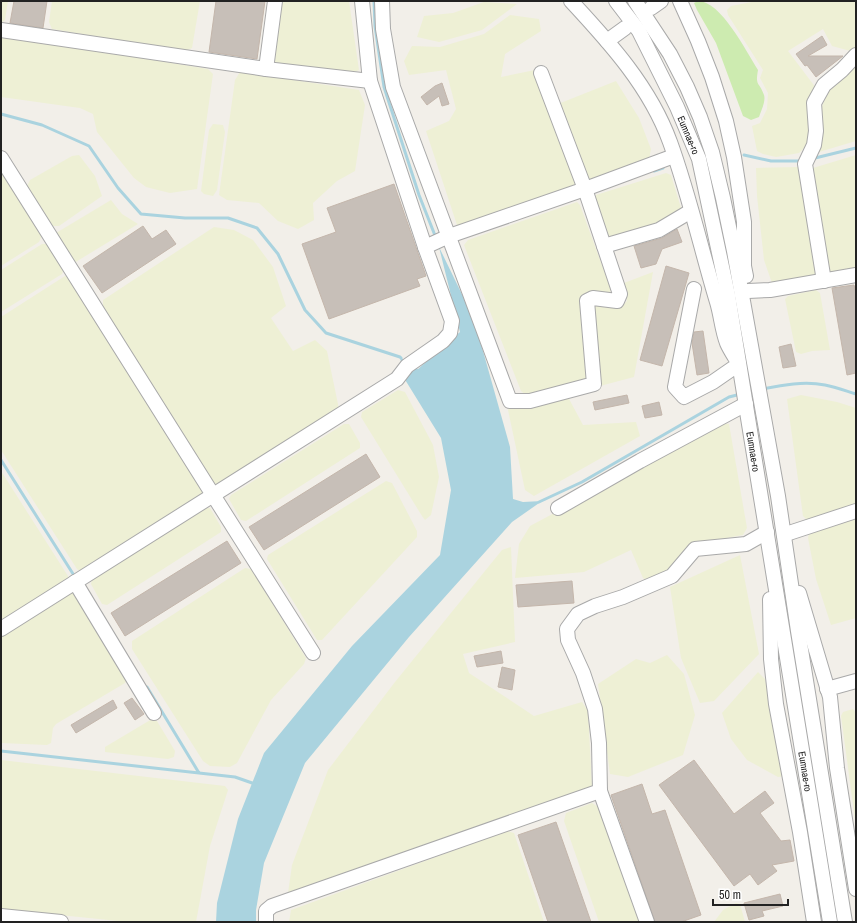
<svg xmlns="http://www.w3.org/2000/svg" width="857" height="923" font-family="'Archivo Narrow',sans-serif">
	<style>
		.farmland { fill: #eef0d5 }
		.grass { fill: #cdebb0 }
		.water { fill: #aad3df }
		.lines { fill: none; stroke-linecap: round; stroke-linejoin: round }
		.stream { stroke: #aad3df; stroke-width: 3 }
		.building { fill: #c7bfb8; stroke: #c4b6ab }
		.minor-casing { stroke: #a9a9a9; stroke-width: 16 }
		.minor { stroke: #fff; stroke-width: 14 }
		.labels { text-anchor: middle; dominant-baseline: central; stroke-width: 3; stroke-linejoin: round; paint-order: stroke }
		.street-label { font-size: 10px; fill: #222; stroke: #fff }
	</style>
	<rect width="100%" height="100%" fill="#f2efe9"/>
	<path class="farmland" d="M1 1H8L5 20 1 23Z
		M52 1H200L192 48 185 51 52 29 49 22Z
		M282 1H349L359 70 351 74 274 63Z
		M757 1H856V50L854 52 832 46 823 29 788 51 816 88 808 144 799 153 776 157 763 154 757 151 752 126 760 123 767 109 768 93 760 78 763 70 728 15 727 10 731 6Z
		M484 2 517 4 482 30 439 42 417 37 424 16 453 13Z
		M510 15 539 19 541 31 505 54 501 77 535 70 576 183 574 187 461 227 457 225 426 131 449 121 456 109 446 70 409 75 404 61 412 46 440 47 484 34Z
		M1 35 208 69 213 74 197 189 170 193 146 187 134 178 97 132 93 114 80 108 1 97Z
		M856 65V141L819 152 817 149 821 109 830 87Z
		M240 72 359 90 365 105 355 171 337 181 313 203 314 220 298 229 278 221 259 203 227 200 219 195 235 80Z
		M616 81 639 118 651 149 649 160 587 183 558 104Z
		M213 124 223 125 225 132 217 190 213 196 204 194 201 191 209 130Z
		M79 155 95 176 102 196 59 226H53L27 186 30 180 72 156Z
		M856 155V272L828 274 811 171 813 168Z
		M1 167 42 235 39 242 1 266Z
		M799 167 819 273 815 278 772 283 764 260 757 196 756 168Z
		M666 173 671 175 681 208 660 223 609 238 606 236 594 199 596 195Z
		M111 200 122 214 138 224 74 263 56 233Z
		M577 202 580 205 611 290 608 294 593 291 582 296 589 376 585 380 526 395 521 391 464 245 468 240Z
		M214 227 234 230 253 240 273 267 286 306 271 318 293 351 315 340 327 351 339 409 221 485 213 483 103 308V300Z
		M42 244H48L63 271 62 274 1 312V270Z
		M653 272 634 377 600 386 592 304 599 303 622 306 627 301 623 286 624 283Z
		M65 276 70 277 205 491V496L83 573 77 569 1 450V317Z
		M816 290 820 293 830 350 812 351 801 354 796 352 785 299 788 296Z
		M398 390 405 392 433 445 439 477 431 515 425 520 422 516 361 417 362 412Z
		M801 395 837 402 856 408V505L807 520 803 516 787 399Z
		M568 397 583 425 636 422 640 436 534 496 525 490 508 410 510 405Z
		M723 423 729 424 747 528 743 535 692 544 667 571 649 581 643 578 631 550 584 572 515 578 519 544 530 526Z
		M344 424H349L360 443V448L246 521 241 520 229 499 231 495Z
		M1 471 68 576V581L1 624Z
		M386 481 392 483 417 531V537L322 640H317L267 559 268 555Z
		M205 508H210L221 527V532L107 605 102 604 91 584 92 579Z
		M856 519V618L831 625 816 579 808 538 809 534Z
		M511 547 515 642 463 654 469 673 534 716 582 702 588 711 592 787 288 893 292 865 328 770 395 682 502 550Z
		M740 555 759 654 714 701 700 703 681 658 670 587Z
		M245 568 251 569 306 658 304 664 271 700 237 763 230 767 210 766 203 761 132 649V641Z
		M69 591 75 592 127 679 125 683 56 724 53 728 51 743 47 745 1 743V636Z
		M667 655 684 674 695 715 683 755 628 777 610 774 598 684 636 659 650 663Z
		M758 672 765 679 785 776 778 777 747 760 731 739 722 713Z
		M853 709 856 713V827L841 716 843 712Z
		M152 719 157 721 175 751 174 757 168 759 105 752V747Z
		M1 760 225 786 228 790 210 846 196 922H128L1 909Z
		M592 803 598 807 639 922H599L564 821 566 813Z
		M507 831 514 833 544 922H289L291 910Z
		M736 903 740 904 745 922H714L723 910Z"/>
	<path class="grass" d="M698 1C721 1 746 51 758 70 755 87 759 81 764 95 766 101 761 111 759 117L751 120 743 116 716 43 697 10 694 3Z"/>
	<path class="water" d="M439 247 474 319 510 447 513 499 523 502 542 501 512 522 409 637 305 763 264 863 256 910V922H216L217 903 238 819 264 753 352 646 440 555 451 490 441 438 404 378 400 357 418 369 460 332Z"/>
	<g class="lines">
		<path class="stream" d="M374 1 375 26 384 87 419 195 436 238
			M1 114 42 125 89 146 118 188 141 214 185 218H228L257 228 278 254 305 310 326 333 400 357 401 358
			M744 155 771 161H802
			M811 159 856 148
			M654 171 663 168
			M762 389C783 385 804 381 825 385 836 387 846 391 856 394
			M1 460 75 577
			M539 502 582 482 729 397 741 394
			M147 687 199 773
			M1 751 235 777 255 784"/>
	</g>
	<path class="building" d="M14 1H47L43 28 10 23Z
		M216 1H265L257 59 209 52Z
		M822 36 827 45 808 56H843L816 77 807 65 805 66 796 54Z
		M442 83 449 104 442 106 439 96 427 105 421 97 435 86Z
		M394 184 426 276 417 279 420 286 329 319 302 244 336 232 327 208Z
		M143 226 152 239 166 230 176 244 102 293 83 266Z
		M677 229 682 242 662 249 656 264 641 268 634 246 662 238Z
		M666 266 689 273 662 366 640 360Z
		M854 285 856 293V373L847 375 832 288Z
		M703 331 709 373 697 375 692 343 694 332Z
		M791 344 796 366 783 368 779 347Z
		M627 395 629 403 595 410 593 402Z
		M659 402 662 415 645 418 642 406Z
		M366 454 380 477 264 550 249 527Z
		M227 541 241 563 125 636 111 613Z
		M572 581 574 603 518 607 516 585Z
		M501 651 503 663 477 667 474 656Z
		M502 667 515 670 512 690 498 687Z
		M132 698 144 714 135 720 124 703Z
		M113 700 117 708 76 733 71 725Z
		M694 760 734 814 765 791 774 803 760 813 781 841 790 840 794 861 772 865 777 871 758 885 750 874 734 886 659 785Z
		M642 784 652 814 665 810 701 915 681 922H655L611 795Z
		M556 822 591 922H548L518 835Z
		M780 894 783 906 762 911 764 916 749 920 744 903Z"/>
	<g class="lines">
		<defs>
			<g id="minor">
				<path d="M382 1 383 29 393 87 510 401H530L594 384 587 301 593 298 617 301 620 294 585 189 541 73"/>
				<path d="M571 1C610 43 650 87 670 142 689 194 701 249 717 302 721 315 722 330 727 343 730 350 735 357 739 364L713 382 684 397 675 387 694 289"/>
				<path id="s1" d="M616 1 639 31 677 107 699 159 728 295 830 922"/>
				<path d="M635 1 670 54 687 87 700 117 712 152 723 198 734 251 778 496 798 631 845 922"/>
				<path d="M680 1 698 41 712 77 726 121 734 157 744 222V266L746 276"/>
				<path d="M651 8 661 1"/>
				<path d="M1 30 266 69 370 81"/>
				<path d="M607 41 625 28"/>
				<path d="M266 69 275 1"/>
				<path d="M1 158C104 324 209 488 313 653"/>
				<path d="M604 246 659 230 691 211"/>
				<path d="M425 247 449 236 585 189 674 156"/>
				<path d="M824 281 805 164 814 145 816 131 814 103 824 85 842 70 856 55"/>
				<path d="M748 291 770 290 856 275"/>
				<path d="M558 508 640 461 746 404"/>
				<path d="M789 533 856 511"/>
				<path d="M75 582 154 713"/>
				<path d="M799 593 830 697 837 768 856 889"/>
				<path d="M770 599 771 659 776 704 800 832 814 922"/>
				<path d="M1 629 397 379 407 366 443 341 450 333 452 321 425 247 370 81 362 1"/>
				<path d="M827 689 856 681"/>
				<path d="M1 916 61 922"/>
				<path d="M266 922V911L272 906 600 791"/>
				<path d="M647 922 600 791 599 743 595 709 583 673 568 640 567 629 578 614 595 606 623 597 672 576 695 549 746 544 767 532"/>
			</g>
		</defs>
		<use href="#minor" class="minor-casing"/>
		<use href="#minor" class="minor"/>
	</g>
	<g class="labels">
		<g class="street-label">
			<text stroke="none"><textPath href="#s1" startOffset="153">Eumnae-ro</textPath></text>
			<text stroke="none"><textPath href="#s1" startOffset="477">Eumnae-ro</textPath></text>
			<text stroke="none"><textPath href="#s1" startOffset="801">Eumnae-ro</textPath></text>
		</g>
	</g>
	<rect width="857" height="923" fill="none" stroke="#222222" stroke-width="4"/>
	<path d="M713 899v6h75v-6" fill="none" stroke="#222222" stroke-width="2"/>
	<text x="719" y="899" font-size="12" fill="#222222" stroke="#ffffff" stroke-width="3" paint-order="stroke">50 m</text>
</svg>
